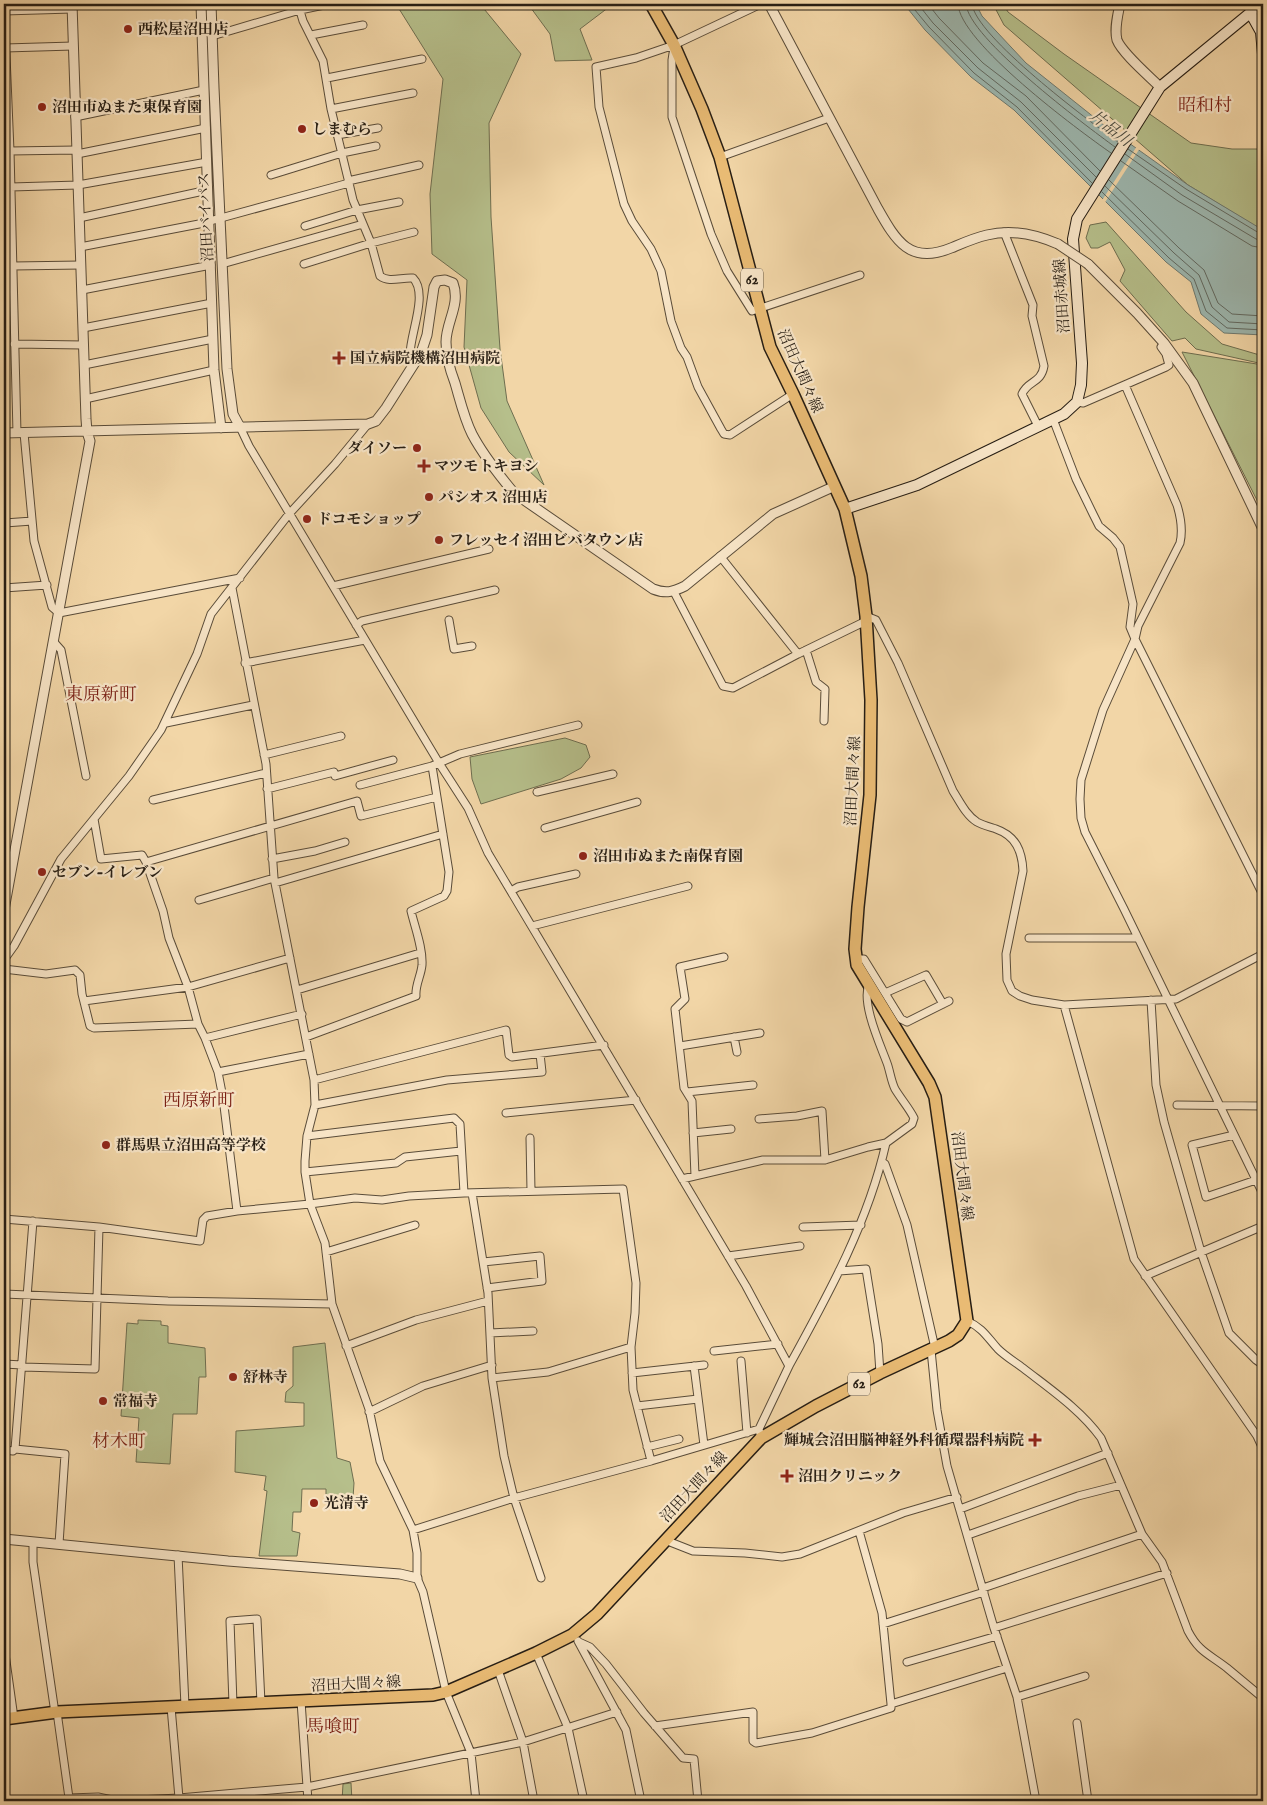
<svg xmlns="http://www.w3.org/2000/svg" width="1267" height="1805" font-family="'IM FELL English','Noto Serif JP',serif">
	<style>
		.green { fill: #b6bf8b; stroke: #6e6e50 }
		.water { fill: #9db7af; stroke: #6e7a71 }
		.pier { fill: #f2d6a7 }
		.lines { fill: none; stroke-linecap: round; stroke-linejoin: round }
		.shore { stroke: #626a62; stroke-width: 1 }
		.minor-casing { stroke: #5a4c39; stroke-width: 9 }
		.tertiary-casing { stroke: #5a4c39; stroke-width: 11 }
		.secondary-casing { stroke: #271e14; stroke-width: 12 }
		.primary-casing { stroke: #271e14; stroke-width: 14 }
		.minor { stroke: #f7e4c6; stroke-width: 7 }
		.tertiary { stroke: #f7e4c6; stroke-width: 9 }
		.secondary { stroke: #f7e4c6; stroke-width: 10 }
		.primary { stroke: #e9bb74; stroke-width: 11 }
		.tertiary-bridge-casing { stroke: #5a4c39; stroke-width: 11; stroke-linecap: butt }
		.tertiary-bridge { stroke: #f7e4c6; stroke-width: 9 }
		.poi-dot { fill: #8f2418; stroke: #f7e4c6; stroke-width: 2 }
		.labels { text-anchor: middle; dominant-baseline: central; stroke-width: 4.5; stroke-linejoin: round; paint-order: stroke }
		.shield { fill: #f7e4c6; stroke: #655949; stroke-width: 1 }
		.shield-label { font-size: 14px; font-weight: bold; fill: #271e14 }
		.poi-label { font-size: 15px; font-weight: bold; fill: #271e14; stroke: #f7e4c6; text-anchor: start }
		.street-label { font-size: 15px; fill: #271e14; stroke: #f7e4c6 }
		.water-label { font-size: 16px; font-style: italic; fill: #4a4c42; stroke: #f7e4c6 }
		.quarter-label { font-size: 18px; fill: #7a1f14; stroke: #f7e4c6 }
	</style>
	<rect width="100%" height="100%" fill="#f2d6a7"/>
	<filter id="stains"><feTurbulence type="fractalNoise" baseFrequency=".004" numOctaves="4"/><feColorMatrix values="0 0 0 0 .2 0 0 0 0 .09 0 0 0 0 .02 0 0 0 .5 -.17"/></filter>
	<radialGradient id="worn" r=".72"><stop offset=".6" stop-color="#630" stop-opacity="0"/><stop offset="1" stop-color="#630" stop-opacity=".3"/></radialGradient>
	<path class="green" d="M396 4H480L521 54 489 123 491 217 500 349 507 401 544 485 509 452 481 408 464 347 467 280 432 254 430 194 443 79Z
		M528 4H613L580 29 592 60 555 61 550 34Z
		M993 4H1003L1008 12 1064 54 1191 143 1232 149H1263V231L1188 185 1004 25Z
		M1106 222 1186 312 1222 344 1263 356V364L1196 349 1185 338 1172 341 1120 281 1125 270 1110 242 1098 248H1091L1086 238 1090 225Z
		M1182 352 1263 365V512Z
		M565 738 586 745 590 757 581 768 561 779 481 804 472 779 470 757Z
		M138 1320 161 1321V1325L168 1326V1343L205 1348 206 1377H199L197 1414H173L170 1464 136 1462 139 1418 121 1416 127 1323 138 1324Z
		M325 1343 337 1458 350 1462 354 1483 353 1498 344 1496 343 1503 326 1500V1489H302L301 1512H293L292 1531 300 1533 297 1556H259L267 1491 264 1490 266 1476 235 1472 236 1431 304 1426V1403L285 1402 286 1392 293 1386V1347Z
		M351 1783 352 1801H342L343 1784Z"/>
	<path class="water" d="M904 4H976L982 16 1026 63 1105 126 1188 185 1263 230V335L1224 333 1201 314 1191 282 1166 262 1014 110 971 77 925 30Z"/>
	<path class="pier" d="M1137 146 1140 148 1104 204 1101 202Z"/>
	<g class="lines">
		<path class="shore" d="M910 4 929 27 974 73 1017 107 1092 183
			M918 4 933 23 978 68 1021 102 1096 177
			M928 4 939 18 983 63 1026 96 1100 171
			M958 4C959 42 1078 130 1111 153
			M966 4C968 38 1085 125 1115 147
			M972 4C975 36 1089 121 1118 142
			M1128 149 1186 189 1259 233 1263 234
			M1125 154 1182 195 1256 239 1263 241
			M1121 161 1178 201 1252 246 1263 248
			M1109 180 1179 248 1204 270 1218 303 1232 314 1263 316
			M1105 186 1174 253 1199 275 1212 307 1229 322 1263 324
			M1102 192 1169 258 1194 279 1206 311 1227 328 1263 330"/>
		<defs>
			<path id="minor" d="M298 4 303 21 323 61 331 109 349 183 353 200 371 243 380 276C389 283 402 277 413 278 429 294 409 336 410 356 410 359 411 364 412 367
				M761 4 674 45 636 58 596 67 599 107 624 204 632 221 651 249 661 271 671 321 681 348 687 357 698 387 721 429 724 434 730 435 793 394
				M4 8 10 151 17 433
				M4 11 72 9
				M311 35 363 25
				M212 36 300 10 329 4
				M674 47 672 60V117L711 234 727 271 752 311 860 275
				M5 48 73 46
				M327 78 422 59
				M331 109 413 93
				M75 117 204 90
				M337 135 378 128
				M10 151 76 150
				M77 154 206 128
				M720 157 829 118
				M271 175 342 153 376 146
				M348 181 419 165
				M11 187 78 185 207 162
				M79 218 208 190
				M305 226 357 210 399 202
				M1004 232 1033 305 1032 316 1044 366C1041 384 1028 380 1022 394L1038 426
				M80 247 199 224 349 183
				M222 264 363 224
				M304 264 371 243 414 232
				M13 266 81 265
				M82 290 211 265
				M83 328 212 303
				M14 344 83 345
				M84 365 213 339
				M1125 385 1177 505C1181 518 1183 530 1180 543L1138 626 1135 639 1103 710 1081 780 1080 799 1081 818 1085 832 1124 909 1263 1194
				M85 399 214 370
				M1077 402 1083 403 1166 367 1169 365 1166 354 1161 347 1164 343
				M1053 419 1076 479 1093 514 1099 526 1113 538 1120 547 1133 604 1130 627 1135 639 1263 895
				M240 427 249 446 439 763 468 808 488 853 746 1286 789 1366 759 1429 761 1438
				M24 433 34 541 52 607 59 613 240 578
				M4 536 5 523 32 521
				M720 556 798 654 866 621
				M333 586 489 549
				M4 588 47 585
				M232 588 266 764 274 878 314 1080 315 1105 307 1136 305 1161V1172L310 1204 325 1243 332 1304 369 1409 380 1461 413 1530 417 1553V1578L423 1592 446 1692 471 1753 476 1801
				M674 592 723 686 733 688 798 654
				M866 616 876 620 898 663 953 791C960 802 966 815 977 822 982 825 990 827 996 829 1016 836 1022 851 1023 871L1006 954 1007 980 1012 991 1020 996 1032 1000 1064 1005 1176 999 1263 954
				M449 620 454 649 472 646
				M356 625 362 621 495 590
				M53 641 61 650 86 776
				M806 650 816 682 825 689 824 721
				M245 663 365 640
				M166 723 253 705
				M264 755 341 736
				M360 785 432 766
				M267 789 334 772 335 776 393 760
				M537 792 613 774
				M153 800 266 773
				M94 819 101 859 142 855 146 862 163 911 169 938 188 987 198 1024 205 1038 218 1072 223 1098 237 1211
				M545 828 637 802
				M272 859 315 851 345 842
				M146 862 357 801 361 816 437 797
				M275 883 443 834
				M511 891 518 887 576 874
				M199 900 274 878
				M532 926 688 886
				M1029 938H1138
				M857 959H864L901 1019 907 1022 949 1001
				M4 960 14 946 61 859 129 776 161 730 197 654 211 614 289 514 335 464 368 424
				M4 969 46 974 75 970 80 975 82 994 90 1026 94 1028 198 1024
				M297 990 420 953
				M885 993 926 975 943 1004
				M1151 1000 1156 1085 1164 1122 1201 1252 1229 1333 1256 1360 1263 1365
				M84 1001 188 987 290 958
				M1064 1005 1134 1259 1257 1436 1263 1449
				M306 1037 416 996C415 985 421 976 422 965 423 948 415 928 411 911L444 896 447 891 449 872 432 766 460 754 578 725
				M734 1037 737 1052
				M205 1038 302 1014
				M680 1046 760 1033
				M218 1072 309 1054
				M314 1080 506 1030 509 1055 512 1057 604 1045
				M687 1092 753 1085
				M315 1105 447 1080 542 1072 540 1054
				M1177 1105 1263 1106
				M506 1113 636 1100
				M759 1119 797 1116 822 1111 825 1160
				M693 1133 731 1129
				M1234 1135 1192 1145 1206 1197 1256 1180
				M307 1136 454 1118 460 1124 464 1193
				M530 1138 531 1191
				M882 1162 885 1164 907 1225 935 1348
				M305 1172 396 1163 405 1157 461 1151
				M695 1176 692 1101 684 1088 675 1009 685 999 680 967 724 957
				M682 1179 763 1160H825L868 1147 886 1143
				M472 1193 488 1293 492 1378 504 1456 514 1498 541 1578
				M4 1219 99 1227 200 1241 203 1220 207 1216 237 1211 310 1204 355 1198 382 1200 409 1196 464 1193 623 1189 636 1283 635 1313 631 1347 633 1390 651 1461
				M803 1227 861 1225
				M326 1252 415 1225
				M728 1256 800 1246
				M483 1262 540 1256 542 1281 487 1288
				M839 1271 866 1269 878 1344 880 1373
				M1145 1276 1263 1226
				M4 1294 168 1301 332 1304
				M967 1321C983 1328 987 1337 998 1349 1005 1356 1015 1362 1023 1368 1050 1389 1081 1410 1101 1438L1142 1534 1162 1562 1188 1631C1199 1652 1209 1654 1227 1668 1239 1678 1251 1688 1263 1698
				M490 1333 533 1331
				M346 1346 416 1320 488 1301
				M931 1350 937 1410 947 1466 994 1628 1017 1697 1036 1801
				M714 1351 778 1344
				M741 1361 747 1433
				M4 1364 22 1365
				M694 1366 704 1445
				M789 1366C828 1295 868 1223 886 1143L912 1124 914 1118C909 1108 901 1099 895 1089 891 1081 890 1071 887 1063 880 1044 861 1003 869 984
				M22 1367 95 1369 99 1227
				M632 1373 704 1365
				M492 1378 548 1372 631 1347
				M637 1406 698 1399
				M369 1412 423 1386 492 1365
				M647 1447 679 1439
				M15 1449 33 1221
				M4 1450 13 1451 15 1449 65 1454 59 1544
				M960 1509 1108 1453
				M413 1530 514 1498 651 1461 759 1429
				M859 1531 882 1613 891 1704
				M968 1535 1078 1496 1121 1485
				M665 1540 693 1551 745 1553 782 1557 800 1554 903 1513 957 1497
				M33 1542V1562L55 1713
				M178 1555 185 1706
				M983 1588 1142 1534
				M883 1624 984 1592
				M994 1628 1167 1573
				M578 1641 626 1730 641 1801
				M579 1642 590 1647 606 1664 644 1713 683 1758 694 1759 698 1801
				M4 1647 14 1718
				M536 1653 568 1728 584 1801
				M907 1662 997 1636
				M498 1670 523 1742 534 1801
				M1017 1697 1085 1676
				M301 1701 308 1801
				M233 1704 230 1621 257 1619 261 1703
				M171 1707 179 1798
				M57 1712 69 1798
				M1077 1723 1088 1801
				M655 1726 753 1712V1741L756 1743 812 1733 891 1708V1704L1007 1668
				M70 1801 69 1798 98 1797 117 1801 179 1798 307 1787 523 1742 617 1712"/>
			<path id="tertiary" d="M201 4 214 370 221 428
				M211 4 214 88 227 369 233 414 240 427
				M769 4 878 209C896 241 910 265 951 248 963 243 974 238 987 235 1011 229 1035 234 1058 244
				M1120 4C1118 14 1114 29 1117 40 1122 53 1149 76 1160 87
				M1088 264 1137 313 1164 343 1193 383 1263 529
				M4 433 368 424 376 421 386 408 421 353 427 335 434 287 437 281 445 280 453 283C461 304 446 322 446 342 446 357 450 370 455 383 460 400 464 418 472 434 483 455 499 475 514 493L653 589C666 594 673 592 685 586L773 514 835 486
				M4 910 90 441 87 432 86 419 72 4
				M4 1539 228 1561 400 1574 417 1578"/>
			<path id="secondary" d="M1251 14 1261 32 1263 54
				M845 509 917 485 1064 414 1077 402 1081 385 1082 363 1073 239 1077 219 1160 87 1261 4"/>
			<path id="primary" d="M4 1719 57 1712 433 1695 446 1692 536 1653 572 1635 597 1614 761 1438 816 1406 880 1373 949 1341 958 1335 967 1321 935 1097 929 1083 857 965 855 949 858 907 870 795 871 700 866 616 861 576 845 509 793 394 770 347 720 157 702 109 674 45 651 4"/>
		</defs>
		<use href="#minor" class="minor-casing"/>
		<use href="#tertiary" class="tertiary-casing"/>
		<use href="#secondary" class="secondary-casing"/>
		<use href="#primary" class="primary-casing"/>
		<use href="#minor" class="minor"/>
		<use href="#tertiary" class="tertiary"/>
		<use href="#secondary" class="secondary"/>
		<use href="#primary" class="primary"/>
		<defs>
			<path id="tertiary-bridge" d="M1058 244 1088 264"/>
		</defs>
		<use href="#tertiary-bridge" class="tertiary-bridge-casing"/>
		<use href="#tertiary-bridge" class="tertiary-bridge"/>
	</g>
	<g class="poi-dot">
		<circle cx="128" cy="29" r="5"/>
		<circle cx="42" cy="107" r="5"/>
		<circle cx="302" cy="129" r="5"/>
		<path d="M336.5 350.5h5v5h5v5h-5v5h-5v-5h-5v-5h5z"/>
		<circle cx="417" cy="448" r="5"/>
		<path d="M421.5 458.5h5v5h5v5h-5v5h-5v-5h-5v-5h5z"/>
		<circle cx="429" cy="497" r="5"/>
		<circle cx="307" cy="519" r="5"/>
		<circle cx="439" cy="540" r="5"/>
		<circle cx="583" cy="856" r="5"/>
		<circle cx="42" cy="872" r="5"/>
		<circle cx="106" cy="1145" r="5"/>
		<circle cx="233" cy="1377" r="5"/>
		<circle cx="103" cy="1401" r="5"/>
		<path d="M1032.5 1432.5h5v5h5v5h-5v5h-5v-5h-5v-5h5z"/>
		<path d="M784.5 1468.5h5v5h5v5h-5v5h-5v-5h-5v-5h5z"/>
		<circle cx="314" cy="1503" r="5"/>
	</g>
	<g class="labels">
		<g class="shield">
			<rect x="741" y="268.5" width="22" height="23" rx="4"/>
			<rect x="848" y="1372.5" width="22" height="23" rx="4"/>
		</g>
		<g class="shield-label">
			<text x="752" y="280">62</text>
			<text x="859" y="1384">62</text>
		</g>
		<g class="poi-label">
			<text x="138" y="29">西松屋沼田店</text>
			<text x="52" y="107">沼田市ぬまた東保育園</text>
			<text x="312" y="129">しまむら</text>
			<text x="350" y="358">国立病院機構沼田病院</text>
			<text x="407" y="448" text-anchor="end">ダイソー</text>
			<text x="434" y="466">マツモトキヨシ</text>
			<text x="439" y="497">パシオス 沼田店</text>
			<text x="317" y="519">ドコモショップ</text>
			<text x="449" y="540">フレッセイ沼田ビバタウン店</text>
			<text x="593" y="856">沼田市ぬまた南保育園</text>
			<text x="52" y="872">セブン-イレブン</text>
			<text x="116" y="1145">群馬県立沼田高等学校</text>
			<text x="243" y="1377">舒林寺</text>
			<text x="113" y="1401">常福寺</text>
			<text x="1024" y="1440" text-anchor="end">輝城会沼田脳神経外科循環器科病院</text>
			<text x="798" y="1476">沼田クリニック</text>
			<text x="324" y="1503">光清寺</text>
		</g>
		<g class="street-label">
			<text transform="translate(206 217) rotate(-93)">沼田バイパス</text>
			<text transform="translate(1062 296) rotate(-94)">沼田赤城線</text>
			<text transform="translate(800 371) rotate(66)">沼田大間々線</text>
			<text transform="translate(853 781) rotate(-87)">沼田大間々線</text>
			<text transform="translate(962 1176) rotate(83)">沼田大間々線</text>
			<text transform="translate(694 1487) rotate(-47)">沼田大間々線</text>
			<text transform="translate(356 1684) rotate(-3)">沼田大間々線</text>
		</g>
		<g class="water-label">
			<text transform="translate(1110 129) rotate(38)">片品川</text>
		</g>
		<g class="quarter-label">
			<text x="1205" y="106">昭和村</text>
			<text x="101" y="695">東原新町</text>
			<text x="199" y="1101">西原新町</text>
			<text x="119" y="1442">材木町</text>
			<text x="333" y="1727">馬喰町</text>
		</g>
	</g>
	<rect width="1267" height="1805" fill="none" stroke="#f2d6a7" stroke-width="20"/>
	<rect x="5" y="5" width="1257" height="1795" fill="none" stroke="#271e14" stroke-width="2.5"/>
	<rect x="10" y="10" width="1247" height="1785" fill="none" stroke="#271e14"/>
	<rect width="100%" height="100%" filter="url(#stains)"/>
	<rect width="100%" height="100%" fill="url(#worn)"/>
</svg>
